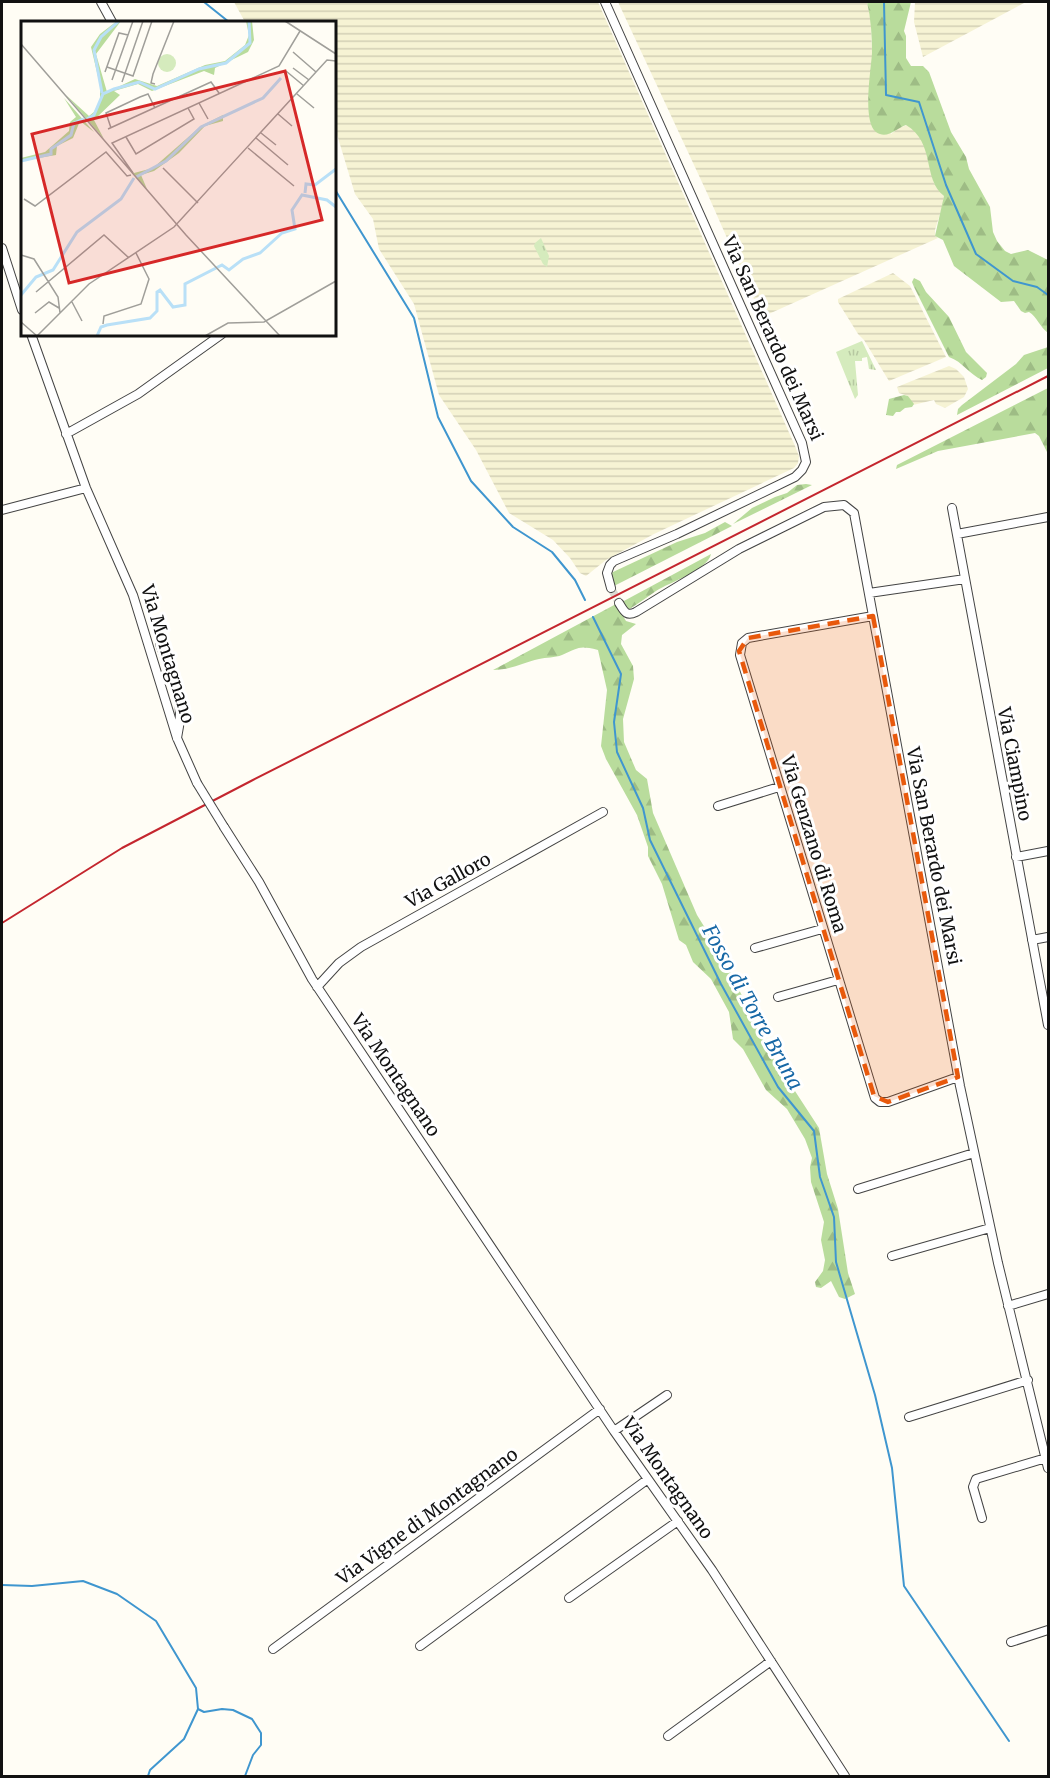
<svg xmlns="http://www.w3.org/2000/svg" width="1050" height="1778" font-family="Merriweather,serif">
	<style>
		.farmland { fill: url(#farmland-rules) }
		.grass { fill: url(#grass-tufts) }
		.forest { fill: url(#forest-firs) }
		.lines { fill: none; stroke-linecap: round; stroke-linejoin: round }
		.stream { stroke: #3f96cf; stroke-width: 2 }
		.minor-tunnel { stroke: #dbdad3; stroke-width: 8; stroke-dasharray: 8 4; stroke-linecap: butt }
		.minor-casing { stroke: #444; stroke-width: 10 }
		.minor { stroke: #fff; stroke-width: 8 }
		.rail { stroke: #c4262e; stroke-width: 2 }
		.minor-bridge-casing { stroke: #444; stroke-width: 10; stroke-linecap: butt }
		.minor-bridge { stroke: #fff; stroke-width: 8 }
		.marked { fill: #e8590c; fill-opacity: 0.2; stroke: #e8590c; stroke-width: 4.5; stroke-dasharray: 12 8; stroke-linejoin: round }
		.labels { text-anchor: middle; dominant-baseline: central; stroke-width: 6; stroke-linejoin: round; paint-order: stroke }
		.street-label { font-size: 18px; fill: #111; stroke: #fff }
		.water-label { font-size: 20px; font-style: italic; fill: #1768a6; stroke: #fff }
		.inset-river { fill: none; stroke: #b9e0f7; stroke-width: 3 }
		.inset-road { fill: none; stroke: #a09f9a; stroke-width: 1.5 }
		.view { fill: #d62828; fill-opacity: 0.15; stroke: #d62828; stroke-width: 3 }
		.inset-edge { fill: none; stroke: #111; stroke-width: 3 }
	</style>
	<defs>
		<pattern id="farmland-rules" width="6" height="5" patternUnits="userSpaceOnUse" patternTransform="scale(1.5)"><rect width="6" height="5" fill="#f6f3d4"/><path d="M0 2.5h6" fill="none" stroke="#d2cfb5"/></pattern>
		<pattern id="grass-tufts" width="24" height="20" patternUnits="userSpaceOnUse" patternTransform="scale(1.5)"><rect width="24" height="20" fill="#d5ebbd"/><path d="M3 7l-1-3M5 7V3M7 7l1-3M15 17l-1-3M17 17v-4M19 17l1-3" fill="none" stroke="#b6c8a1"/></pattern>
		<pattern id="forest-firs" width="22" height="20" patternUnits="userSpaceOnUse" patternTransform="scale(1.5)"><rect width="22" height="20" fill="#b9dc9c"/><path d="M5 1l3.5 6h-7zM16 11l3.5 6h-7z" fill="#9ebc85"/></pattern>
	</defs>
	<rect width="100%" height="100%" fill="#fffdf5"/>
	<path class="farmland" d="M234 2H598L795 446 799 456 798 463 794 468 654 534 606 560 586 576 580 573 570 558 553 540 509 513 476 450 439 395 414 304 379 249 373 219 355 194 335 128 334 22H245Z
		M618 2H867L871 21 872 52 891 134 899 128 907 125 915 130 924 143 934 183 944 196 943 204 935 230V236L938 238 762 317 708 195Z
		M915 2H1026L923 57 914 22Z
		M893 273 910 286 946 357 889 381 864 340 858 334 838 302V299Z
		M949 366 956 369 964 377 968 389 964 397 945 408 936 404 934 400 913 405 908 396 899 393 897 387Z"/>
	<path class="grass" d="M541 238 549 256 547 267 543 264 534 246 535 243Z
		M862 341 876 370 869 369 867 357 862 358V361H855L858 395 855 399 836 352Z"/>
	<path class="forest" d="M867 2H911L904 31 906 36V58L911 66H923L929 72 951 132 966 157 969 169 990 207 993 232 997 241 1005 251 1011 254 1028 250 1048 260V333C1040 327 1037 317 1029 312L1025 313 1021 311 1014 301 1001 302 954 266 943 240 935 236 944 196C922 179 936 143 906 125 897 128 887 140 876 132 862 121 871 70 872 53 872 36 871 19 867 2Z
		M914 278 920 281 926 292 949 317 966 352 987 373 986 377 982 380C969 374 963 362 949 357L914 287 912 282Z
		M1048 347V368L957 415 958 409 962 405 1016 364 1024 355Z
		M1048 388V454L1039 436 1035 433 938 451 896 469 897 465Z
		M904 395 908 396 914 404 912 407 905 408 900 412H896L893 416 886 415 889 399Z
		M806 484 812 485 733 524 752 508 775 497 787 493 797 485Z
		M725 522 732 526 614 586 610 574 613 572 677 542 705 533Z
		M711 554C708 570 670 582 656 591 647 597 638 604 628 610L622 602Z
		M616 604 626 621 636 624 622 635 621 644 633 666 634 679 623 719 624 742 636 770 647 779 653 813 697 915 723 957 769 1051 819 1128 827 1174 838 1209 848 1273 855 1294 845 1299 839 1297 831 1281 821 1288 816 1287 815 1282 823 1271 825 1260 821 1240 824 1222 811 1182 810 1167 812 1158 805 1139 787 1109 766 1090 743 1049 733 1039 729 1012 711 979 693 962 686 945 679 940 662 884 648 856V847L637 815 606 759 601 746 607 690 598 650C578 645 579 648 562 655 555 658 546 657 539 659 522 663 511 670 493 670Z"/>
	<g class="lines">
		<path class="stream" d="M204 2 229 22
			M884 2 886 95 919 102 946 185 976 254 1013 281 1037 287 1048 295
			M334 188 414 318 438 417 471 481 513 527 552 552 575 580 585 600
			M593 617 621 674 614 722 617 752 643 808 650 840 721 984 778 1087 814 1131 820 1177 834 1217 836 1262 875 1395 892 1468 904 1586 1009 1741
			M2 1585 32 1586 83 1581 117 1594 156 1621 196 1688 198 1709 184 1739 150 1770 148 1776
			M198 1709 204 1712 222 1709 233 1710 252 1719 261 1733V1745L253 1755 245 1776"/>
		<path class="minor-tunnel" d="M611 588 619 603"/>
		<defs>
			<path id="minor" d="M101 2 112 22
				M605 2 802 443 806 462 802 470 795 477 677 534 614 561 610 565 607 573 611 588
				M2 248 22 310
				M31 334 86 488 133 595 177 738 197 783
				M66 434 138 394 222 334
				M952 508 1048 1025
				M2 510 86 488
				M957 534 1048 517
				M869 593 965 579
				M619 603C624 611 626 617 636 612L739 549 824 507 844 505 854 513 960 1086 998 1263 1048 1468
				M873 616 748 638 742 643 740 655 875 1098 880 1102H888L958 1077
				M160 644C173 679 186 700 177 738
				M718 806 779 787
				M224 827 259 882 312 979 614 1431 712 1570 845 1776
				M1016 857 1048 851
				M1032 940 1048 937
				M755 948 822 929
				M317 987 339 963 361 947 603 812
				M778 997 838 980
				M858 1189 974 1153
				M892 1256 990 1228
				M1008 1306 1048 1294
				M909 1417 1028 1380
				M614 1431 667 1395
				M982 1518 973 1487 976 1479 1046 1458
				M569 1598 678 1521
				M1011 1642 1048 1630
				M420 1646 648 1479
				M273 1649 600 1409
				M668 1736 771 1661"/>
		</defs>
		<use href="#minor" class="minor-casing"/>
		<use href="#minor" class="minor"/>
		<path class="rail" d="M2 923 122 848 251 781 1048 376"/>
		<defs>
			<path id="minor-bridge" d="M197 783 224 827"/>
		</defs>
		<use href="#minor-bridge" class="minor-bridge-casing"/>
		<use href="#minor-bridge" class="minor-bridge"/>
	</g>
	<path class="marked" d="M873 616 958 1077 888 1102 874 1096 739 651 748 638Z"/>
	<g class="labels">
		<g class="street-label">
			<text transform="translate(773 338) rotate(66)">Via San Berardo dei Marsi</text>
			<text transform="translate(168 654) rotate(73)">Via Montagnano</text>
			<text transform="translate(1015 764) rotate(79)">Via Ciampino</text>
			<text transform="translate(814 844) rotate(73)">Via Genzano di Roma</text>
			<text transform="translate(934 856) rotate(79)">Via San Berardo dei Marsi</text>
			<text transform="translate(448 880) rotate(-29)">Via Galloro</text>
			<text transform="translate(396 1075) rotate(56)">Via Montagnano</text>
			<text transform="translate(668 1478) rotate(55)">Via Montagnano</text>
			<text transform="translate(427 1516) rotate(-36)">Via Vigne di Montagnano</text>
		</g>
		<g class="water-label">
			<text transform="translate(753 1007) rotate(61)">Fosso di Torre Bruna</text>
		</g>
	</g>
	<g transform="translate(21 21)">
		<rect width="315" height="315" fill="#fffdf5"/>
		<path d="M137 42a9 9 0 1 1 18 0a9 9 0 1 1-18 0Z" fill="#d5ebbd"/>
		<path d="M96 0H100L75 33 86 71 114 58 136 65 184 44 204 40 224 24 228 14 225 0H231L233 19 227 31 194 47 193 54 183 50 131 70 117 63 93 70 99 74 73 99 83 118 45 74 68 95 73 91 79 81V64L70 26 79 13ZM43 77 73 111 59 100 52 117 36 125 35 134 0 140V137L24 131 48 110 49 101 55 96ZM202 94V100L184 105 158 132 133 150 120 154 126 168 102 141 113 152 132 147 180 105Z" fill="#b9dc9c"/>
		<path class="inset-river" d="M81 72 73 29 80 16 98 0M66 98 73 94 82 73 93 68 118 61 134 68 178 48 205 42 229 22 228 0M0 140 30 133V128L50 114 53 102 63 98M115 156 145 140 180 106 242 77 260 57M284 172 285 163 294 164 315 148M0 274 15 256 32 249 56 211 100 178 113 157M76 315 80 306 86 304 129 297 136 290V271L139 269 152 286 164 284V263L201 244 208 249 222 238 239 232 261 212 274 208 271 189 281 174 306 179 315 186"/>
		<path class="inset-road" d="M264 0 315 33M0 23 165 214 259 315M272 31 295 51M86 46 112 55 131 0M272 47 288 59M265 50 283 65M84 51 98 12 107 14M91 59 112 0M101 61 122 0M134 63 130 62 132 53 153 0M276 73 293 87M178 82 187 98M257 93 271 105M90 107 85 92 119 76 127 73 134 87M87 108 190 61 198 72M240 112 255 124M105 116 115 133 173 98 167 87M235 117 267 144M227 127 273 165M142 147 177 182M112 152 91 122 258 45 279 10M3 178 14 185 85 131 106 155 110 154M0 234 13 238 37 276 39 292M15 271 83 214 108 237M51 281 61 300M14 292 28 281 38 287M0 301 16 315M82 303 83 295 120 283 128 258 115 232M16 315 68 263 153 206 306 39 315 40M184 315 207 302 243 301 315 260"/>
		<path class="view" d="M264 50 301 199 48 262 11 113Z"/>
		<rect width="315" height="315" class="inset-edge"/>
	</g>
	<rect width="1050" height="1778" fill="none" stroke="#111111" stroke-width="6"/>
</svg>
